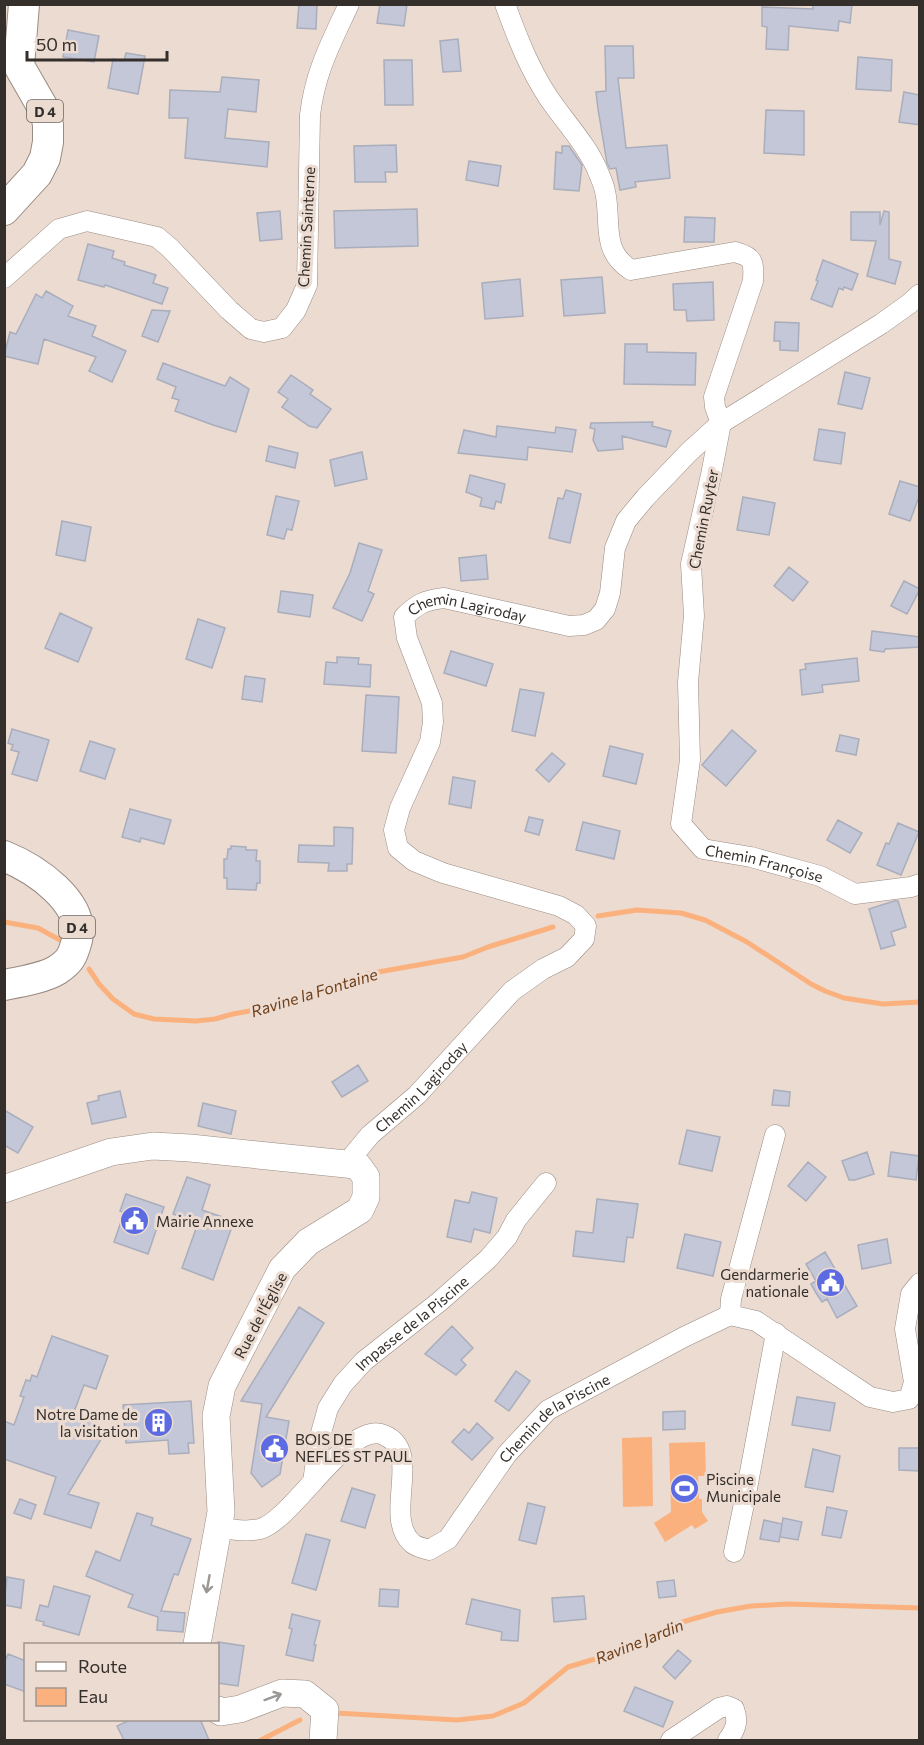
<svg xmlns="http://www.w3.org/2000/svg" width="924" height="1745" font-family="Commissioner,sans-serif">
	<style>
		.water { fill: #fbb17d }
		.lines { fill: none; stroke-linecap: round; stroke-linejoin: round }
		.stream { stroke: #fbb17d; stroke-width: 5 }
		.building { fill: #c3c7d7; stroke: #a9adbc; stroke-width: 1.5 }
		.street-casing { stroke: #998b82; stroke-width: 21 }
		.secondary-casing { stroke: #998b82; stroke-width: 28 }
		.primary-casing { stroke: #998b82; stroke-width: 32 }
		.street { stroke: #fff; stroke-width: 20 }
		.secondary { stroke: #fff; stroke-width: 27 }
		.primary { stroke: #fff; stroke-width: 30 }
		.oneway { stroke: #9a9795 }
		.labels { text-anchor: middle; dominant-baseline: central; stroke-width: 6; stroke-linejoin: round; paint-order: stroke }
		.shield { fill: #ebdbd1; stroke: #6c635d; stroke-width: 1.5 }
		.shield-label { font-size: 14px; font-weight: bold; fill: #352f2b }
		.street-label { font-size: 15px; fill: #352f2b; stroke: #ebdbd1 }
		.poi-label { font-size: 15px; fill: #352f2b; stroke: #ebdbd1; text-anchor: start }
		.water-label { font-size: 16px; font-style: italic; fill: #6e3e18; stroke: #ebdbd1 }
	</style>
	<rect width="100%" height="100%" fill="#ebdbd1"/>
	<path class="water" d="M652 1437 653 1506 623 1507 622 1438Z
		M705 1442 706 1476H698L699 1499H702V1512L708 1521 695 1529 692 1525 665 1542 654 1523 671 1512 669 1443Z"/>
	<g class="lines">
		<path class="stream" d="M598 916 637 910 681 913 705 920 747 942 811 984 825 991 844 998 883 1004 920 1002
			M4 922 38 928 60 940
			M89 969 99 984 113 999 134 1014 154 1019 196 1021 215 1019 233 1014 281 1005 302 996 367 974 463 957 488 947 553 927
			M336 1713 457 1720 493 1716 524 1703 568 1667 619 1652 652 1639 679 1623 717 1612 751 1606 788 1604 920 1608
			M261 1740 300 1720"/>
	</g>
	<path class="building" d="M299 4H317L316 29 297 28Z
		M380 4H407L404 26 377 23Z
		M813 4H852L850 23 839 21 838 31 789 26 788 50 766 49 767 27 762 26V7L813 9Z
		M68 30 99 36 94 62 63 57Z
		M458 39 461 71 443 72 440 41Z
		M605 46H633L634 78H618L626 148 667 145 670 178 635 182 636 187 620 190 616 168 610 169 607 163 598 109 596 92 606 91Z
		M126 53 145 56 138 94 108 88 113 59 124 61Z
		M858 57 892 60 891 91 856 89Z
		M384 60H412L413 105H385Z
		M222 77 259 80 256 112 228 109 225 138 269 142 267 167 185 158 188 118H169L170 90 220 92Z
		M904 92 920 95V125L899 122Z
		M766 110 804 111V155L764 153Z
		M396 145 397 172H385L386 182H355L354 146Z
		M562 146H569L582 165 579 191 554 189 556 152 562 153Z
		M469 161 501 166 498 186 466 180Z
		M417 209 418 246 335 248 334 211Z
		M280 211 282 239 260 241 257 213Z
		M884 211 889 212V259L901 262 895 284 867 276 876 241 851 240V212H880V225Z
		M685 217 715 218 714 242H684Z
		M88 244 114 251 112 258 125 262 124 265 156 275 153 283 168 288 162 304 105 285 104 287 78 280Z
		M823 260 858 274 852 290 844 287 843 290 839 288 832 307 811 299 818 281 816 280Z
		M602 277 605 313 564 316 561 280Z
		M520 279 523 316 485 319 482 283Z
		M713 282 714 320 687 321 686 310H674L673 284Z
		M46 291 73 306 68 316 96 326 92 336 126 351 112 382 89 371 96 357 44 339 38 364 4 356 10 332 16 334 36 294 42 298Z
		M152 310 170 311 158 342 142 336Z
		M775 322 799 323 798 351 780 350V341H774Z
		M625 344H647V352L696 353 695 385 624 384Z
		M163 363 225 386 230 377 249 389 236 432 213 425 175 411 179 400 172 398 176 387 157 379Z
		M845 372 870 378 862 409 838 404Z
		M291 375 313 390 310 394 331 409 317 428 309 426 282 407 288 399 278 392Z
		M653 422 652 426 671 431 666 447 622 436 623 449 598 451 593 440 595 429 590 428 591 423Z
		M497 426 555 433 556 427 576 430 572 452 528 447 527 460 458 453 464 430 496 437Z
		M819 429 845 433 841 464 814 460Z
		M269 446 298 453 295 468 266 461Z
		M362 452 367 479 335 486 330 460Z
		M470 475 505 484 501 503 496 501 494 509 480 506 482 498 466 492Z
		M900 481 920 487V494L910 521 889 514Z
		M566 490 581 494 570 543 549 538 558 498 563 499Z
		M276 496 299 501 292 530 287 529 284 539 267 535Z
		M743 497 775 503 769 535 737 530Z
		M62 521 91 527 85 561 56 555Z
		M359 543 382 550 368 591 374 594 362 621 333 608 350 573Z
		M486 555 488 579 461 581 459 558Z
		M789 567 808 582 793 601 774 586Z
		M904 581 920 589 907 614 891 606Z
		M281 591 313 595 310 617 278 612Z
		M60 613 92 628 78 662 45 648Z
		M198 619 225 628 212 668 186 659Z
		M872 631 920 637V647L885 649 884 652 870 650Z
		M451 651 493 664 486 686 444 673Z
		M337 657 359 658 358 664 371 665 370 687 324 684 326 662 337 663Z
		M857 658 859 681 822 685 823 692 802 695 800 670 806 669 805 664Z
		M245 676 265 679 262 702 242 699Z
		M520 689 544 693 535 736 512 731Z
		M366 695 399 697 396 753 362 751Z
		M12 729 49 740 37 781 12 774 19 752 11 750 13 745 8 743Z
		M732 730 756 751 726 786 702 765Z
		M840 735 859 739 856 755 836 751Z
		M90 741 115 749 105 779 80 771Z
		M610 746 643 754 636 784 603 776Z
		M552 753 565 764 549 782 536 770Z
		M453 777 475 781 471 808 449 804Z
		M130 809 171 820 164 844 141 838 140 842 122 837Z
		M529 817 543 820 539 835 525 831Z
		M838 820 862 833 850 853 827 840Z
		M583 822 620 831 614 859 576 850Z
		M898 823 919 832 901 875 877 865 886 843 889 844Z
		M334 827 353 828 352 864H347V871H328L329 863 298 862 299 845 334 846Z
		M231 846 246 847V850H257L256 861H260V883H257L256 890 227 889V878H224V859H227L228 849H231Z
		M894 901H898L906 927 891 932 895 945 881 949 869 909Z
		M358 1065 368 1081 342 1097 332 1082Z
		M774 1090 790 1092 789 1106 772 1105Z
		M120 1091 126 1117 92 1124 87 1103 99 1100 98 1096Z
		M203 1103 236 1111 231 1134 198 1126Z
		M4 1110 33 1127 18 1153 4 1145Z
		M687 1130 720 1137 712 1171 679 1164Z
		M867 1152 874 1174 855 1180H849L842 1161Z
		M891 1152 919 1156 916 1180 888 1176Z
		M808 1162 826 1177 806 1201 788 1186Z
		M187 1177 210 1185 202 1210 234 1221 213 1280 182 1268 198 1223 173 1214Z
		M472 1192 497 1198 490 1233 474 1229 471 1242 447 1237 455 1200 469 1203Z
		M126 1194 164 1207 148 1254 114 1242 124 1213 120 1211Z
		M597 1199 638 1204 633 1238 627 1237 624 1262 573 1256 576 1231 593 1233Z
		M685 1234 721 1242 713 1276 677 1268Z
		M887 1239 891 1263 862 1269 858 1245Z
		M825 1252 857 1306 837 1318 827 1299 822 1302 816 1293 811 1284 816 1281 806 1264Z
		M299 1307 324 1323 266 1417 289 1421 280 1474 262 1487 251 1473 262 1404 241 1401Z
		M452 1326 473 1348 461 1360 466 1365 456 1375 425 1354Z
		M52 1336 108 1356 96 1389 84 1385 74 1412 106 1431 68 1494 99 1503 91 1528 44 1514 56 1477 4 1459V1421L14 1425 24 1397 20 1396 26 1380 30 1381 32 1375 37 1377Z
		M516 1371 530 1381 509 1411 495 1401Z
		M797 1397 835 1403 830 1431 792 1425Z
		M191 1401 194 1443H188L189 1453 169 1454 168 1440 126 1443 123 1405Z
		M685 1411V1429L663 1430V1412Z
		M477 1423 493 1438 472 1460 452 1442 464 1429 469 1433Z
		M899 1448H920V1471L899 1470Z
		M813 1449 840 1456 833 1492 805 1487Z
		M352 1488 375 1495 365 1528 341 1521Z
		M20 1499 36 1505 31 1519 14 1513Z
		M528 1503 545 1507 536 1544 519 1540Z
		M827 1507 847 1511 841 1538 822 1535Z
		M137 1513 153 1518 151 1525 191 1539 178 1575 174 1574 161 1611 185 1613 183 1632 157 1630 158 1617 128 1607 133 1595 86 1576 96 1551 120 1561Z
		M783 1518 802 1522 798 1540 780 1537Z
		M764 1520 782 1524 779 1542 760 1539Z
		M306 1534 330 1540 316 1590 292 1583Z
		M7 1577 24 1580 21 1608 4 1605Z
		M674 1580 676 1596 659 1598 657 1582Z
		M54 1586 90 1596 79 1635 43 1625 44 1622 36 1620 40 1605 48 1607Z
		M380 1589 399 1590 398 1607 379 1606Z
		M584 1596 586 1619 554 1622 552 1598Z
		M472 1599 520 1610 518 1641 501 1640 502 1632 466 1624Z
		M292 1614 320 1621 314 1645H316L313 1661 286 1655 292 1629 289 1628Z
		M218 1642 244 1646 238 1686 218 1683Z
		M678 1650 691 1661 675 1679 663 1667Z
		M8 1654 26 1661V1692L4 1684V1664Z
		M635 1687 673 1702 663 1727 624 1711Z
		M132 1719H200L209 1740H124L117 1726Z"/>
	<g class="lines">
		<defs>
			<g id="street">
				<path id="s1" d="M505 4C517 37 529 68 548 97 564 121 589 147 599 174 601 179 604 185 605 191 612 222 600 250 631 270L735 252C754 257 754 262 753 281L714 397 715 407 721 423 711 475 691 564 694 616 688 682 690 760 681 824 703 849 751 857 820 876 855 894 911 887 920 884"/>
				<path d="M4 278 59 229 87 221 157 237 170 248 229 310 251 329 264 332 282 328 296 310 307 285 310 115C315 72 331 43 349 4"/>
				<path id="s2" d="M346 1164 370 1135 417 1095 512 991 543 969 567 957 584 939 586 926 576 915 559 906 443 873 414 861 398 848 394 830 400 808 430 742 433 722 432 703 407 638 404 617C417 604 425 600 444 598L569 626 584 625 596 620 605 609 610 593 615 548 626 521 645 498 689 452 721 423 881 324 909 304 920 294"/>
				<path d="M730 1315 731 1299 775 1135"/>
				<path id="s3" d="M313 1482 319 1440 328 1408 343 1384 364 1361 439 1302 488 1259 507 1237 516 1220 546 1183"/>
				<path id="s4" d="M219 1527C232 1530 246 1532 260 1529 293 1520 349 1419 384 1435 424 1452 382 1516 412 1543 416 1547 424 1548 429 1550L448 1539 507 1454 548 1410 684 1337 730 1315 756 1321 870 1397 893 1402 909 1399 914 1382 905 1329 911 1294 920 1283"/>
				<path d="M734 1552 745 1499 776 1333"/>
				<path d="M671 1740 719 1708 727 1706 734 1709C739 1722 735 1730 728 1740"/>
			</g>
			<path id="secondary" d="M4 1189 111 1152 153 1146 190 1148 346 1164 358 1166 366 1177V1197L360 1210 308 1242 282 1269 222 1386 216 1416 221 1512 197 1644
				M218 1710 221 1712 240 1709 282 1693 305 1694 325 1710 323 1740"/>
			<path id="primary" d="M4 210 37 174 45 158 48 142V125L46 113 19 66 24 4
				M4 856C34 868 86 902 77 940 73 955 71 961 57 970 44 978 20 982 4 985"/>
		</defs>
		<use href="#street" class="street-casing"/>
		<use href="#secondary" class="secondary-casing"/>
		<use href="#primary" class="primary-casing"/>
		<use href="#street" class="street"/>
		<use href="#secondary" class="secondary"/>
		<use href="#primary" class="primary"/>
	</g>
	<defs><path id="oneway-shaft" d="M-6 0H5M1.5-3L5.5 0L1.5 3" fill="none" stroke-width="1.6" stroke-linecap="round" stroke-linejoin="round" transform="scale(1.5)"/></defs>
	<g class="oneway">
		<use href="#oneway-shaft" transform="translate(208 1584) rotate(100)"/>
		<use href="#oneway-shaft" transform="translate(273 1697) rotate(-20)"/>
	</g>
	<defs>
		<symbol id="civic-disc" viewBox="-11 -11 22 22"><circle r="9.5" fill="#5d6be3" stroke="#ebdbd1"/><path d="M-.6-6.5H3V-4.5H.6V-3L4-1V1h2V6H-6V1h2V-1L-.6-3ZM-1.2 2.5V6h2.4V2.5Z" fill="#fff"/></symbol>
		<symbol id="building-disc" viewBox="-11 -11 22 22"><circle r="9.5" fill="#5d6be3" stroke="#ebdbd1"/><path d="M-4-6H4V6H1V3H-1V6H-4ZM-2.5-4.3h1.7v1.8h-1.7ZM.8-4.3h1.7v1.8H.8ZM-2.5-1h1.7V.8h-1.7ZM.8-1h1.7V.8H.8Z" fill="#fff"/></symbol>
		<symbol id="stadium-disc" viewBox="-11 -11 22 22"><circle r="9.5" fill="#5d6be3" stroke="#ebdbd1"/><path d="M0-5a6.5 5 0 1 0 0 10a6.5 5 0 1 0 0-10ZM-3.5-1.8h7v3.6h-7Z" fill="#fff"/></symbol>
	</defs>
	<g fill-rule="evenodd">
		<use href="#civic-disc" x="118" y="1204" width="33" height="33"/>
		<use href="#civic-disc" x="814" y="1266" width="33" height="33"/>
		<use href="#building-disc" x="142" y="1406" width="33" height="33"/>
		<use href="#civic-disc" x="258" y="1432" width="33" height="33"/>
		<use href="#stadium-disc" x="668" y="1472" width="33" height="33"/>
	</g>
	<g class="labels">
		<g class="shield">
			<rect x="27" y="100" width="36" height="22" rx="4.5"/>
			<rect x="59" y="916" width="36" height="22" rx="4.5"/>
		</g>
		<g class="shield-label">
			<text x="45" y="111">D 4</text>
			<text x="77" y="927">D 4</text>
		</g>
		<g class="street-label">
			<text transform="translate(306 227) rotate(-87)">Chemin Sainterne</text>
			<text transform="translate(703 519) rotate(-79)">Chemin Ruyter</text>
			<text stroke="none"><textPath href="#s2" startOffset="862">Chemin Lagiroday</textPath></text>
			<text stroke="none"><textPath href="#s1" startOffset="1096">Chemin Françoise</textPath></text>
			<text stroke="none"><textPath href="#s2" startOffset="108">Chemin Lagiroday</textPath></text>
			<text transform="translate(260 1315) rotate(-62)">Rue de l'Église</text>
			<text stroke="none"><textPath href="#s3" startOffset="196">Impasse de la Piscine</textPath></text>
			<text stroke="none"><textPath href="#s4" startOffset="525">Chemin de la Piscine</textPath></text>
		</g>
		<g class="poi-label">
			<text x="156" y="1221">Mairie Annexe</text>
			<text x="809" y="1274" text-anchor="end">Gendarmerie<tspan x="809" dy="17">nationale</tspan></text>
			<text x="138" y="1414" text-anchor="end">Notre Dame de<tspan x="138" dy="17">la visitation</tspan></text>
			<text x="295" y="1439">BOIS DE<tspan x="295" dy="17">NEFLES ST PAUL</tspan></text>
			<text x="706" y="1479">Piscine<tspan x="706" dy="17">Municipale</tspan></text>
		</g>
		<g class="water-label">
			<text transform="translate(314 992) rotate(-17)">Ravine la Fontaine</text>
			<text transform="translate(639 1641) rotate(-22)">Ravine Jardin</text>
		</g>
	</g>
	<rect width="924" height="1745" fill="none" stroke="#352f2b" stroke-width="12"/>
	<rect x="24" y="1643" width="195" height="78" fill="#ebdbd1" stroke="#a2968f" stroke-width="1.5"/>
	<rect x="36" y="1662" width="30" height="9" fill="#ffffff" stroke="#a2968f" stroke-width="1.5"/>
	<text x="78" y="1673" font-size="18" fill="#352f2b">Route</text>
	<rect x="36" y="1688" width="30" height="18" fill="#fbb17d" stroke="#a2968f" stroke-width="1.5"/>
	<text x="78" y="1703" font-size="18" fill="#352f2b">Eau</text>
	<path d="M27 51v9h140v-9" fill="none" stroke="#352f2b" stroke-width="3"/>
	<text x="36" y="51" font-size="18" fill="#352f2b" stroke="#ebdbd1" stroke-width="4.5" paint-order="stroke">50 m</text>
</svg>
